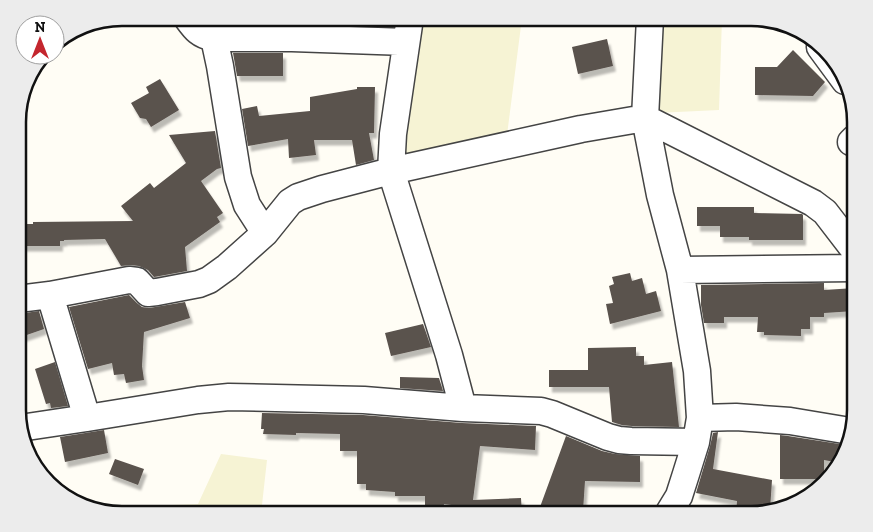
<svg xmlns="http://www.w3.org/2000/svg" width="873" height="532" font-family="'Zilla Slab',serif">
	<style>
		.farmland { fill: #f6f3d4 }
		.building { fill: #5a524d; filter: url(#shadow) }
		.lines { fill: none; stroke-linecap: round; stroke-linejoin: round }
		.minor-casing { stroke: #444; stroke-width: 29 }
		.minor { stroke: #fff; stroke-width: 26 }
		.rim { fill: none; stroke: #111; stroke-width: 2.5 }
	</style>
	<defs>
		<filter id="shadow"><feDropShadow dx="3" dy="5.5" stdDeviation="1" flood-color="#0004"/></filter>
	</defs>
	<rect width="100%" height="100%" fill="#fffdf5"/>
	<path class="farmland" d="M281 18H393V25L386 31 280 23Z
		M420 18H522L507 135 400 159Z
		M659 18H722L719 110 656 113Z
		M221 454 267 460 261 514H165L171 505 198 504Z"/>
	<path class="building" d="M607 39 613 66 578 74 572 47Z
		M793 50 825 82 813 96 755 95V67H777Z
		M233 53H283V76H237Z
		M160 79 179 110 151 127 146 119 140 118 131 103 149 93 146 87Z
		M357 87H375L374 133H369L374 160 356 165 352 140H314L316 155 289 158 288 139 248 146 242 109 257 106 259 116 310 111V97L357 89Z
		M215 131 221 168 217 169 201 181 223 213 217 217 220 222 185 247 187 271 154 277 148 270 139 266 131 265 121 266 105 239 64 240V241H60V246H18V224H33V222L133 221 121 206 150 183 154 188 186 163 169 135Z
		M697 207H754V213L802 214 803 215V240H749V237H720V226H697Z
		M630 273 632 281 642 278 646 294 656 291 661 311 610 324 606 304 613 303 609 286 614 284 612 277Z
		M824 283V290L855 288V311L824 313V317H810V329H801V336L764 335V332H757L758 317H724V323H704L701 305V285Z
		M129 295 137 303 142 307 149 308 185 302 190 318 144 332 142 366 144 380 126 383 124 374 114 375 112 363 88 369 69 307Z
		M39 311 44 329 18 338V314Z
		M423 324 431 347 391 356 385 333Z
		M636 347V356H644V365L672 362 679 427 632 426 622 425 612 422 609 387H549V370H588V348Z
		M55 362 68 406 51 408 50 403 46 404 35 369Z
		M400 377 439 378 443 391 400 388Z
		M262 413 363 415 462 423 536 426 535 450 480 446 473 500 521 498 522 514H467L466 507 444 504 443 512 425 511V496H395V492L366 490V484H357V451H340V434L296 433V435L263 434 264 429H261Z
		M104 430 108 453 65 462 60 437Z
		M718 432 713 469 772 480 770 510 757 514H736L737 501 696 493 710 446 713 433Z
		M780 435 788 436 846 445 840 463 824 460V479H780Z
		M566 436 602 451 615 454 640 456V482L585 481 583 511 540 507Z
		M115 459 144 469 138 485 109 474Z"/>
	<g class="lines">
		<defs>
			<path id="minor" d="M187 18C195 29 199 35 214 38L220 66 238 177 247 205 265 233
				M650 18 645 118 660 195 680 270 697 371 700 418 696 442 686 474 679 496 668 514
				M214 38H292L406 42
				M820 47 845 81
				M851 142 855 138
				M680 270 855 268
				M50 295 87 418 198 400 229 397 364 400 463 408 449 355 391 171 393 134 410 18
				M18 299 50 295 129 280 137 281 148 293 157 292 199 284 209 280 227 267 265 233 290 202 298 197 322 189 391 171 581 129 645 118 813 203 825 212 855 251
				M463 408 541 411 552 414 608 437 619 440 631 441 696 442
				M700 418 736 417 790 421 850 431
				M20 428 87 418"/>
		</defs>
		<use href="#minor" class="minor-casing"/>
		<use href="#minor" class="minor"/>
	</g>
	<path d="M0 0H873V532H0ZM122 26H751A96 96 0 0 1 847 122V410A96 96 0 0 1 751 506H122A96 96 0 0 1 26 410V122A96 96 0 0 1 122 26Z" fill="#ececec" fill-rule="evenodd"/>
	<path class="rim" d="M122 26H751A96 96 0 0 1 847 122V410A96 96 0 0 1 751 506H122A96 96 0 0 1 26 410V122A96 96 0 0 1 122 26Z"/>
	<g transform="translate(40 40)"><circle r="24" fill="#ffffff" stroke="#a0a0a0"/>
	<path d="M0-4L9 19L0 12L-9 19Z" fill="#c4262e"/>
	<text y="-8" font-size="14" font-weight="bold" text-anchor="middle" fill="#111111">N</text>
	</g>
</svg>
